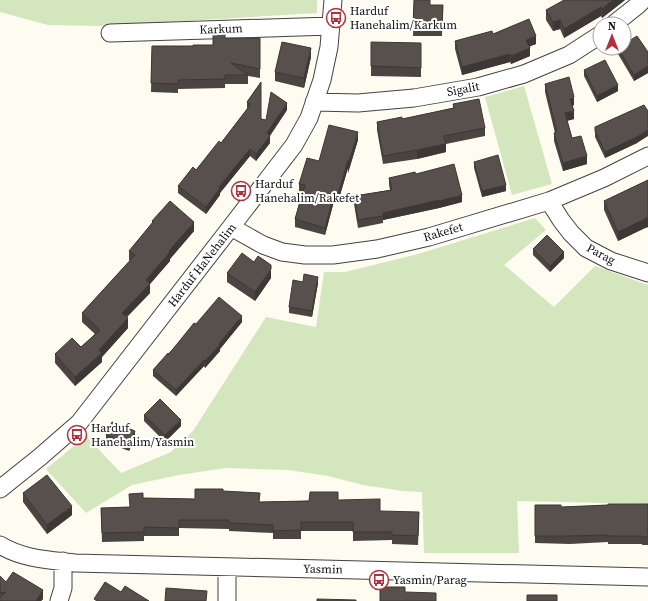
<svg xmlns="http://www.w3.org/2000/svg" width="648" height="601" font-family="'Source Serif 4',serif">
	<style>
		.green { fill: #d4e6bd }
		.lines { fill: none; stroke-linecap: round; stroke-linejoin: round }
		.minor-casing { stroke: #424242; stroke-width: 19 }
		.minor { stroke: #fff; stroke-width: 17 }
		.wall { fill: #4b4541 }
		.shaded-wall { fill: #3d3835 }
		.building { fill: #57504c; stroke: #3d3835 }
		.labels { text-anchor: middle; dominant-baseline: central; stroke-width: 4; stroke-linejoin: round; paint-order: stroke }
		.poi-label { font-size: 12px; fill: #0f0f0f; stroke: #fff; text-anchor: start }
		.street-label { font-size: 12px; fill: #0f0f0f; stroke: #fff }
	</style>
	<rect width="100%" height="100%" fill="#fefbf1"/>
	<path class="green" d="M0 0H317V13L102 26 48 25 0 12Z
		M524 86 552 184 512 195 485 97Z
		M535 218 546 230 504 265 554 307 595 266 648 285V504L517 501 519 553H424L422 492 403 491 363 485 328 476 288 470 226 468 179 475 132 485 86 513 46 469 86 436 121 473 171 452 193 431 266 317 316 327 324 272H345L418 254Z"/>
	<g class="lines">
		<defs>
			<path id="minor" d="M614 24 638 5 643 0
				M110 33 331 26
				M314 102 358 103 414 98 478 87 524 74 569 55 600 35
				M549 201 561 220 571 233 586 248 611 261 648 273
				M231 227 263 245 282 252 305 255H333L377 249 429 237 549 201 604 178 648 156
				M0 489 40 457 79 423 231 227 294 145 309 118 322 80 329 47 333 0
				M0 545C22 559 50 560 75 563L648 577
				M227 567V601
				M59 601 63 588V561"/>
		</defs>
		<use href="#minor" class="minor-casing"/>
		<use href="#minor" class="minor"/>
	</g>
	<path class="wall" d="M414 0 431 5H443L442 36H413Z
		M625 0 602 18 601 16 564 38 560 29 553 31 546 20V10Z
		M493 34 536 44 529 46 530 56 511 64 510 62 462 75 455 49V41Z
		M225 38H260V78L248 76V84H225V88L178 89V93L151 92 152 46H193L213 45Z
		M421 43V77L371 76V66Z
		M618 48 648 52V73L634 81 618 54Z
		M311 57 304 88 275 81V72Z
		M584 70 618 91 597 102 584 76Z
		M261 82V119L266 120 287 110 270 136V143L256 161 250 156 220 193V195L206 214 178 193V186L196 170 221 143 247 109V102Z
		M545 84 574 105 572 106 574 119 567 121 572 138 587 164 563 171 554 141V133H555L545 92Z
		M453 104 485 128V136L446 144V152L417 159 383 164 377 130V122L402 119 453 108Z
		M595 127 637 143 605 158 595 137Z
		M358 140 348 173V168L338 202 334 201 325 235 295 227V219L302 192 299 191V184L319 161Z
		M474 162 506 191 482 197 474 168Z
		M416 174 462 202 439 208 383 220V223L358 228 354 204V196L390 190 389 185V178Z
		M648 180V227L645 228 618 241 604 210V201Z
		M152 221 194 231 170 259V261L150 284V293L127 317 128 328 102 357V362L75 386 55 363V354L81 347 95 334 82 322V313L130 261 129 260V251L152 223Z
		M533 249 564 258 550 272 533 255Z
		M227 273 271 278 255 301 227 282Z
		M303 282 318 283 312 317 289 313V307Z
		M242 322 220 349V351L205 368 204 366 176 396 153 376V370L196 324Z
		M144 415 181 426 165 442 144 421Z
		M106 435 135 437 129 451 106 442Z
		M223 491 260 502 338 500 419 521 418 545 392 544V540L353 541V531H301V539H273V533L229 531V529L179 528V536H144V541L102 542 101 508 130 507 143 498 195 499Z
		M23 493 72 515 47 534 23 502Z
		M648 504V545H642V544H608V542L570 544 535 543V505L561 507Z
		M0 576 6 582 43 599 41 601H0Z"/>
	<path class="shaded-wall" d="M613 0H625L602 18V9Z
		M601 7V16L564 38V29Z
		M560 20V29L553 31V22Z
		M536 36V44L526 48V40Z
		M311 48V57L304 88V78Z
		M530 48V56L511 64V56Z
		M510 54V62L462 75V67Z
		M648 66V73L634 81V75Z
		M618 85V91L597 102V96Z
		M574 97V105L570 107V99Z
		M287 103V110L268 138 270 136V143L256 161V154L267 133Z
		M574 111V119L565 121V113Z
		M648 130V136L637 143 605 158V152Z
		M358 132V140L348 173V165Z
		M446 144V152L417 159V150Z
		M250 149V156L220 193V195L206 214V207L219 187Z
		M587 156V164L563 171V163Z
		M348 160V168L338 202V195Z
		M506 185V191L482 197V191Z
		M334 194V201L325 235V228Z
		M462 195V202L439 208V201Z
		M439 200V208L383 220V213Z
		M648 217V227L645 228 618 241V232Z
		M194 222V231L170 259V261L150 284V293L122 322V313L146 280 169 251Z
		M564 252V258L550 272V266Z
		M271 269V278L255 301V292Z
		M318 277V283L312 317V311Z
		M242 316V322L220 349V351L205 368V361Z
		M128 318V328L102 357V362L75 386V377Z
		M204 360V366L176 396V390Z
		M181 420V426L165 442V435Z
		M135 431V437L129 451V445Z
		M72 506V515L47 534V525Z
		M43 590V599L41 601H36Z"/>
	<path class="building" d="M414 0H430V5H443L442 28 413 27Z
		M564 0H613L602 9 601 7 564 29 560 20 553 22 546 10Z
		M529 19 536 36 526 40 530 48 511 56 510 54 462 67 455 41 492 31 493 34Z
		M213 32H225V38H260V69L231 63 248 75H225V79L178 80V84L151 83 152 46H193V45H213Z
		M637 36 648 52V66L634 75 618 48H624V44Z
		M282 42 311 48 304 78 275 72Z
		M371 42 421 43V68L371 66Z
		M605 60 618 85 597 96 584 70Z
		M569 77 574 97 570 99 574 111 565 113 572 138 581 136 587 156 563 163 554 133 557 132 545 84Z
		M261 82V119L266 120 271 92 287 103 267 133 270 136 256 154 250 149 219 187 220 188 206 207 178 186 193 167 196 170 219 141 221 143 251 104 247 102Z
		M479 99 485 128 444 136 446 144 417 150 383 156 377 122 402 117V119L454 108 453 104Z
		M644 105 648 111V130L637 137 605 152 595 131V127Z
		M329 125 358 132 348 165V160L338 195 334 194 325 228 295 219 305 185 299 184 307 158 319 161Z
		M498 155 506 185 482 191 474 162Z
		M454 164 462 195 439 201V200L383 213V216L358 220 354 196 392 190 389 178 415 172 416 174Z
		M648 180V217L645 219 618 232 604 201Z
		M170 201 194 222 169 251 170 252 146 280 150 284 122 313 128 318 99 350 102 353 75 377 55 354 72 338 81 347 100 330 82 313 135 255 129 251 153 222 152 221Z
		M547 235 564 252 550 266 533 249Z
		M242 253 254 262 258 256 271 265V269L255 292 227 273Z
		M304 274 318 277 312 311 289 307 293 280 303 282Z
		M219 297 242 316 219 344 220 345 205 361 204 360 176 390 153 370 168 353 169 354 194 323 196 324Z
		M160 399 181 420 165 435 144 415Z
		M112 422 135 431 129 445 106 435Z
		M47 475 72 506 47 525 23 493Z
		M195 489H223V491L260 493 259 502 309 501 310 492H338V500L380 499V511L419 512 418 536 392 535V532H353V522H301V530L273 531V525L229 523V520H179V528L144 527V532L102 533 101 508 130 507 129 494 143 493V498L195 499Z
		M608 504H648V537H642V536H608V535L570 536H535V505H561V507L608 505Z
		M13 572 43 590 36 601H0V597L6 592 0 593V576L6 582Z
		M105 582 121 592 125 586 149 601H97L94 599Z
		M380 587H405V592L436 593V601H380Z
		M166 588 207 591 206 601H165Z
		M527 595H557V601H527Z
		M317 599 356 600V601H317Z"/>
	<defs>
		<symbol id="bus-ring" viewBox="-11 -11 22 22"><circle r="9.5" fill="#fff" stroke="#b4313b" stroke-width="1.5"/><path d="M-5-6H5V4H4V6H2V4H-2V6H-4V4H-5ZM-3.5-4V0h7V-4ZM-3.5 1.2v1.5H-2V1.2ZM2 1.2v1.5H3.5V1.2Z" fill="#b4313b"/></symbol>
	</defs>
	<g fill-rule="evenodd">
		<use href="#bus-ring" x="325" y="7" width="22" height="22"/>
		<use href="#bus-ring" x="230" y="180" width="22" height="22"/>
		<use href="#bus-ring" x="66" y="424" width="22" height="22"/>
		<use href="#bus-ring" x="368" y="569" width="22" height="22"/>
	</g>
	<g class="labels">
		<g class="poi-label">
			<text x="350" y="11">Harduf<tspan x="350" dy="14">Hanehalim/Karkum</tspan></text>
			<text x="255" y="184">Harduf<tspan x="255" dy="14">Hanehalim/Rakefet</tspan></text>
			<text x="91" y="428">Harduf<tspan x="91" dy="14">Hanehalim/Yasmin</tspan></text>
			<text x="393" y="580">Yasmin/Parag</text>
		</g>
		<g class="street-label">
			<text transform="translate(221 29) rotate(-2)">Karkum</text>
			<text transform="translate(463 89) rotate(-11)">Sigalit</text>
			<text transform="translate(443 232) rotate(-16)">Rakefet</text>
			<text transform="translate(601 254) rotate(28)">Parag</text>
			<text transform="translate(202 265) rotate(-52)">Harduf HaNehalim</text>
			<text transform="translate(323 569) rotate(1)">Yasmin</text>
		</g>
	</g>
	<g transform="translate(612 36)"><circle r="19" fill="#ffffff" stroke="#9f9f9f"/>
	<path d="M0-3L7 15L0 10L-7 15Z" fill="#b4313b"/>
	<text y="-6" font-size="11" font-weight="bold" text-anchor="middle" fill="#0f0f0f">N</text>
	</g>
</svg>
